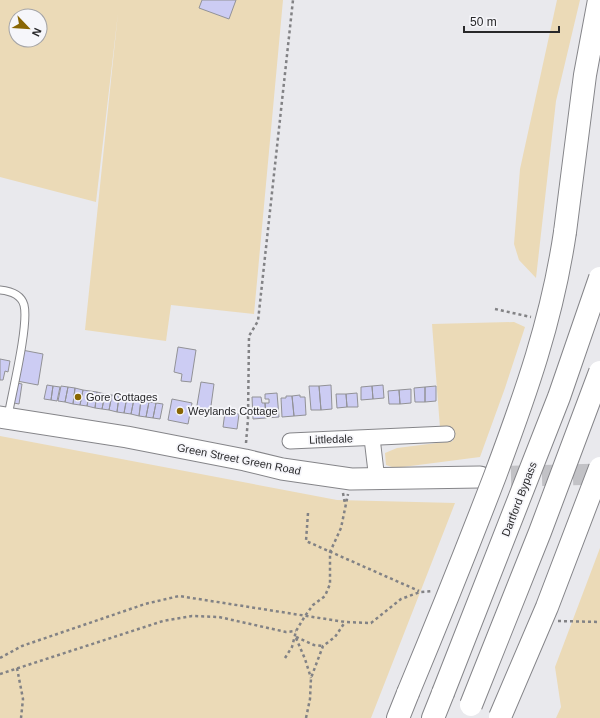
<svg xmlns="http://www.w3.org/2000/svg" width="600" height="718" font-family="Arial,sans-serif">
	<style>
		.green { fill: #ebdab7; fill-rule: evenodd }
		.building { fill: #ccccf3; stroke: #929296 }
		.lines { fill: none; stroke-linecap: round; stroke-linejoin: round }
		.secondary-tunnel { stroke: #c2c2c6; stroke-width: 21; stroke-dasharray: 21 10; stroke-linecap: butt }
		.service-casing { stroke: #858589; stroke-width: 9 }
		.minor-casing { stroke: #858589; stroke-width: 17 }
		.secondary-casing { stroke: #858589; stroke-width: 23 }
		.trunk-casing { stroke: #858589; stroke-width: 24 }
		.path { stroke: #828285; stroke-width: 2.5; stroke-dasharray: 3 3; stroke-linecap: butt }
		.service { stroke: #fff; stroke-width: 7 }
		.minor { stroke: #fff; stroke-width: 15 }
		.secondary { stroke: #fff; stroke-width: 21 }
		.trunk { stroke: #fff; stroke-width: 22 }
		.trunk-bridge-casing { stroke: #858589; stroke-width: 24; stroke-linecap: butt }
		.trunk-bridge { stroke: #fff; stroke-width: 22 }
		.poi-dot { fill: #896604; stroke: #f6f6fa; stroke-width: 1.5 }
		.labels { text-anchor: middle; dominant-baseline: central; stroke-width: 3.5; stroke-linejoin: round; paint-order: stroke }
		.poi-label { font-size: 11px; fill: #28282a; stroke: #f6f6fa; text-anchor: start }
		.street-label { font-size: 11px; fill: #28282a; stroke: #f6f6fa }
	</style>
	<rect width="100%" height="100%" fill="#e9e9ed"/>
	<path class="green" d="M0 0H202L199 8 229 19 236 0H283L254 314 171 305 166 341 85 330 118 13 96 202 0 177ZM16 16H40V40H16Z
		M557 0H580L556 101 536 278 519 260 514 244 520 169Z
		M514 322 525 327 505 388 480 457 395 468 386 465 385 453 397 448 453 441 452 427 440 428 432 324Z
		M0 436 337 500 455 503 371 718H0Z
		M600 548V718H556L561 707 555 667Z"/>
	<path class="building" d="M202 0H236L229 19 199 8Z
		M178 347 196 350 191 382 181 381 182 374 174 372Z
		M22 350 43 354 38 385 17 381Z
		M0 359 10 361 8 372 5 371 3 380H0Z
		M201 382 214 384 210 413 196 411Z
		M17 383 22 384 19 404 14 403Z
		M47 385 53 386 51 400 44 399Z
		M331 385 332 409 321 410 319 386Z
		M383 385 384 398 373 399 372 386Z
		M53 386 60 387 57 401 51 400Z
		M61 386 68 387 65 402 58 401Z
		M309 386H319L321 410H311Z
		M372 386 373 399 361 400V387Z
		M436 386V401L425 402V387Z
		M68 387 75 388 73 404 65 402Z
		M425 387V402H415L414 388Z
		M75 388 83 390 80 405 73 404Z
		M411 389V403L400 404 399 390Z
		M83 390 90 391 87 406 80 405Z
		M399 390 400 404H389L388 391Z
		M90 391 97 392 95 408 87 406Z
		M97 392 105 394 102 409 95 408Z
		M277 393 279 417 266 418 265 403H269V399H265V394Z
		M357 393 358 407H347L346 394Z
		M105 394 112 395 109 410 102 409Z
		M336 394H346L347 407 337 408Z
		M112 395 119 396 117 412 109 410Z
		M300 395V397H305L306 415 294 416 292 396Z
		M119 396 127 397 124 413 117 412Z
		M286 396H292L294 416 282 417 281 398H286Z
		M127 397 134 399 131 414 124 413Z
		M252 397H261L262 403H265L266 418 253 419Z
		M134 399 141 400 139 416 131 414Z
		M172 399 192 403 188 424 168 420Z
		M141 400 149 402 146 417 139 416Z
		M149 402 156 403 153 418 146 417Z
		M156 403 163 404 160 419 153 418Z
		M225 412 239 414 237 429 223 427Z"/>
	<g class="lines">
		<path class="secondary-tunnel" d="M480 477 600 474"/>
		<defs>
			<path id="service" d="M0 290C10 291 21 294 24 305 29 325 12 393 8 416"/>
			<path id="minor" d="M372 438 377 480
				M290 441 447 434"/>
			<path id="secondary" d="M0 417 127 437 245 460 282 469 351 479 480 477"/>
			<path id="trunk" d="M565 232 585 75 599 0
				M398 718 408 693
				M433 718 443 693"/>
		</defs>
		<use href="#service" class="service-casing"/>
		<use href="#minor" class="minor-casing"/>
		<use href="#secondary" class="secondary-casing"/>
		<use href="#trunk" class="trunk-casing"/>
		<path class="path" d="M495 309 531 317
			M246 443 248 419 249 336 258 321 293 0
			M343 493 345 504
			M308 513 306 541 419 591
			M558 621 600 622
			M296 637 314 645 323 646
			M296 638 305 659 311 678
			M0 658 22 646 145 604 179 596 345 622 371 623 401 599 420 592 433 591
			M285 658 292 647 296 631 305 616 313 605 325 596 330 584V552L341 528 348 494
			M17 668 23 699 21 718
			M0 674 163 621 192 616 219 617 286 632 296 631
			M306 718 310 699 311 678 323 646 335 637 345 622"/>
		<use href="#service" class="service"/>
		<use href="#minor" class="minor"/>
		<use href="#secondary" class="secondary"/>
		<use href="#trunk" class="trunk"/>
		<defs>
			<path id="trunk-bridge" d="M408 693C438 621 467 549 495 476 526 393 552 320 565 232
				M443 693 559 397 600 278
				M471 705 540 532 600 372
				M500 717 547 607 600 468"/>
		</defs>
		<use href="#trunk-bridge" class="trunk-bridge-casing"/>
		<use href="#trunk-bridge" class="trunk-bridge"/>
	</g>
	<g class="poi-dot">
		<circle cx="78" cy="397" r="4"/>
		<circle cx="180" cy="411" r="4"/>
	</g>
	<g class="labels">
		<g class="poi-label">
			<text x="86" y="397">Gore Cottages</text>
			<text x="188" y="411">Weylands Cottage</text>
		</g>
		<g class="street-label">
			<text transform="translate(331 439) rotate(-2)">Littledale</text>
			<text transform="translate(239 459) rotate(11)">Green Street Green Road</text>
			<text transform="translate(519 499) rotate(-69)">Dartford Bypass</text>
		</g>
	</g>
	<g transform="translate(28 28) rotate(115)"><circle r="19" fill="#f6f6fa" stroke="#a4a4a7"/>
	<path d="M0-3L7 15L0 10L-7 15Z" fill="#896604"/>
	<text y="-6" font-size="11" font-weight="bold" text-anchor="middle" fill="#28282a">N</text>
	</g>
	<path d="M464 26v6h95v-6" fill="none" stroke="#28282a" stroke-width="2"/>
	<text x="470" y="26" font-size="12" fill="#28282a" stroke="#f6f6fa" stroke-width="3" paint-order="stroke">50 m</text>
</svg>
